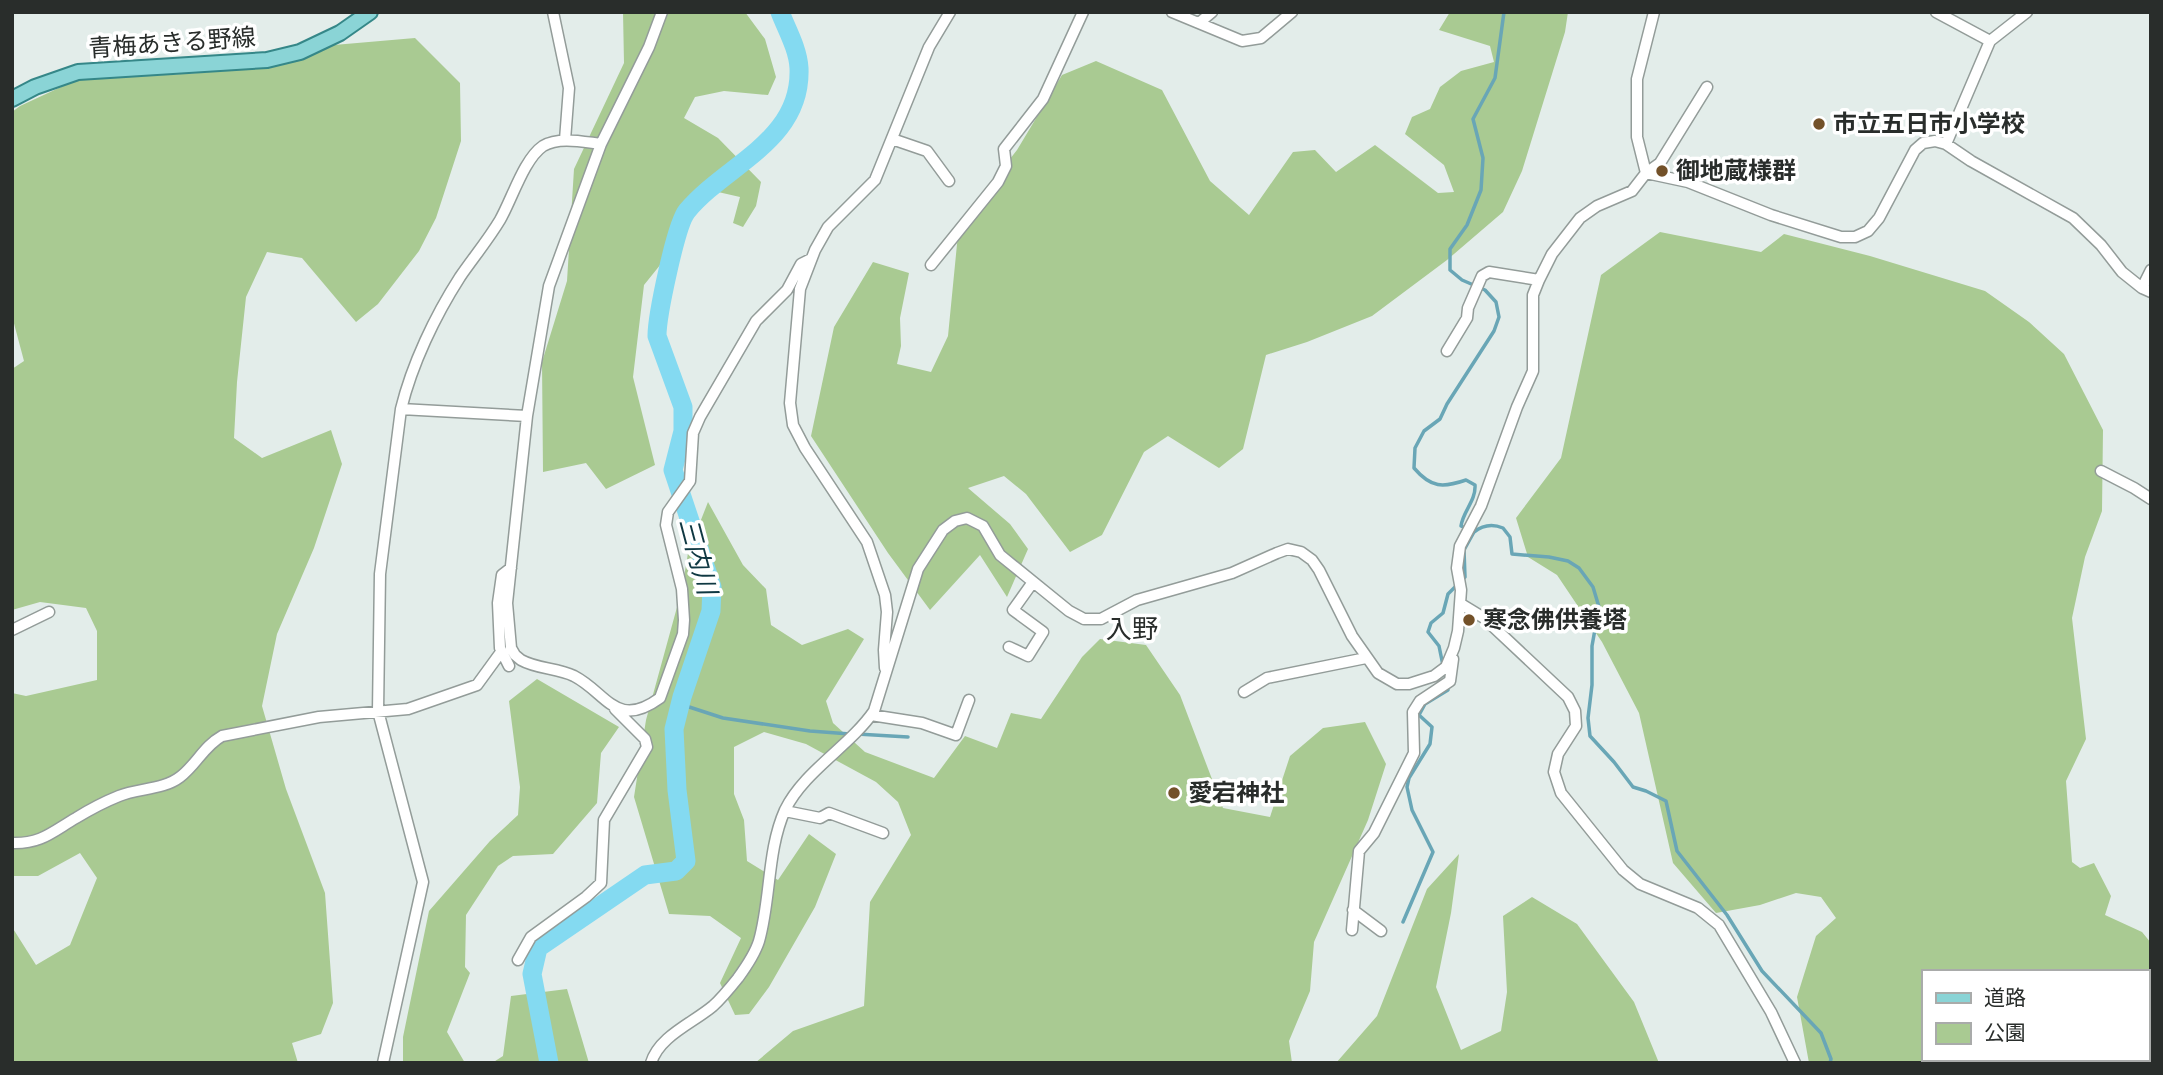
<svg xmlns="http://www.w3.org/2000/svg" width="2163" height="1075" font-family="'DejaVu Sans','Noto Sans JP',sans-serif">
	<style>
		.green { fill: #a9ca92 }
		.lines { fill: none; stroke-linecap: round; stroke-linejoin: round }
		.stream { stroke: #69a6b6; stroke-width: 3.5 }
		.river { stroke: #84daf1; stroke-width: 19 }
		.street-casing { stroke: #939c99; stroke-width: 13 }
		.primary-casing { stroke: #358788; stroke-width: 18 }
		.street { stroke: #fff; stroke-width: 10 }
		.primary { stroke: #8ad4d6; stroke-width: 14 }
		.poi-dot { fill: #735129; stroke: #fff; stroke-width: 2.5 }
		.labels { text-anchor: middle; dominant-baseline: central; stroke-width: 7; stroke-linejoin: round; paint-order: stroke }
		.street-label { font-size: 24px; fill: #292d2b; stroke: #fff }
		.poi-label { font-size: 24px; font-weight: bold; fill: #292d2b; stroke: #fff; text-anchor: start }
		.water-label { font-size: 26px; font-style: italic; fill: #0f3842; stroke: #fff }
		.neighbourhood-label { font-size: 26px; fill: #292d2b; stroke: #fff }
	</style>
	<rect width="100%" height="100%" fill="#e3edea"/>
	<path class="green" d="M623 12H745L765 39 776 77 768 95 724 91 695 97 684 118 718 138 761 182 756 206 743 227 733 223 740 197 705 189 683 225 673 249 644 285 633 377 655 465 606 489 586 463 543 472 542 362 567 281 574 169 624 63Z
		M1450 12H1568L1565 32 1522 171 1503 212 1447 260 1372 316 1307 342 1266 355 1243 449 1219 468 1168 436 1144 452 1102 535 1070 552 1026 494 1004 476 968 488 1010 524 1028 549 1007 597 980 555 930 610 888 553 811 436 834 327 873 262 909 273 900 318 901 346 897 364 931 372 948 336 959 224 1017 150 1062 75 1096 61 1162 90 1210 181 1249 215 1293 152 1315 150 1336 172 1375 145 1438 193 1454 192 1444 165 1405 134 1412 117 1430 109 1440 87 1461 71 1494 62 1490 46 1439 30Z
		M415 38 460 83 461 141 436 218 419 251 378 304 356 322 302 258 267 252 246 297 237 382 234 438 262 458 331 430 342 464 314 548 277 634 262 706 286 789 325 893 333 1003 321 1034 292 1043 298 1063H12V927L36 965 70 945 97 878 80 853 38 876H12V693L26 696 97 680V631L86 608 40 602 12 610V369L24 361 12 316V112L20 106 76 80 198 73 283 65 334 45Z
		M1660 232 1761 252 1784 234 1870 256 1985 291 2029 322 2064 354 2103 430 2102 511 2085 557 2072 618 2086 739 2066 781 2072 862 2080 868 2094 863 2111 896 2105 915 2142 932 2151 943V999L2147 1000V972H1923V1059H2125L2131 1062 2151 1061V1063H1809L1797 997 1816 936 1836 918 1821 897 1796 893 1760 905 1716 913 1673 863 1639 713 1602 642 1557 575 1528 557 1516 518 1561 458 1601 275Z
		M708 502 743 565 766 589 771 625 802 645 848 629 864 639 826 701 833 723 865 752 934 778 965 736 997 748 1011 713 1041 719 1082 657 1100 639 1146 645 1180 695 1223 808 1270 817 1290 756 1323 728 1365 722 1386 764 1368 820 1314 942 1310 991 1289 1041 1292 1063H755L793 1031 864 1006 870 902 911 835 898 802 876 782 806 744 764 732 734 747V794L744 820 747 861 778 880 809 834 836 854 815 907 769 987 749 1014 735 1015 720 983 741 938 710 916 669 914 634 797 646 720 682 589 688 553Z
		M537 679 619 727 601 753 597 803 553 854 513 856 498 866 466 915 465 967 470 973 447 1032 465 1063H403V1037L429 911 490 841 518 815 520 787 509 701Z
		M1459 854 1451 913 1436 987 1461 1050 1501 1031 1507 992 1503 916 1532 897 1577 924 1634 1002 1659 1063H1336L1377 1016 1427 889Z
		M567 989 589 1063H492L503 1056 511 996Z"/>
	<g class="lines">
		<path class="stream" d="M1504 12 1495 78 1473 119 1483 158 1481 190 1467 225 1450 249V270L1462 280 1485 290 1496 302 1499 317 1494 331 1447 404 1440 419 1424 431 1415 448 1414 468C1431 488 1443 488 1466 480L1475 485C1476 501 1463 511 1461 526L1474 532C1483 525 1493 524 1503 528L1510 537 1512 554 1549 557 1568 561 1579 568 1593 587 1599 607 1592 646V685L1588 718 1590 736 1614 762 1633 787 1646 791 1666 801 1677 851 1727 915 1762 971 1821 1033 1831 1059 1830 1063
			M680 704 723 718 810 731 850 734
			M857 734 908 737
			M1403 922 1433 852 1412 810 1407 787 1409 778 1430 744 1432 727 1419 715 1425 704 1448 690 1439 646 1428 632 1431 623 1443 613 1448 594 1465 577 1464 550 1474 532"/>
		<path class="river" d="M549 1063 532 974 538 948 645 875 676 871 686 861 677 790 674 729 682 697 711 611 712 587 673 470 683 431V407L657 336C657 316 676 224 687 211 726 164 802 141 799 68 798 49 787 30 780 12"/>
		<defs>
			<path id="street" d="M553 12 569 88 565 140
				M662 12 649 47 601 144 549 286 527 416 507 603 511 648 515 655 521 660C537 669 557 668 574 676 607 693 616 730 660 698L683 634 684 620 682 589 666 525 668 512 690 481 693 433 700 417 756 321 787 290 801 264 811 259
				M1172 12 1242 41 1261 38 1292 12
				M1936 12 1990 41
				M1199 23 1212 12
				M892 139 927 151 949 181
				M1946 144 1990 41 2027 12
				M1646 173 1688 182 1771 215 1841 237H1855L1868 231 1879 218 1915 150 1923 143 1935 141 1946 144 1971 161 2073 218 2101 245 2122 272 2142 288 2151 292
				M1646 173 1660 163 1707 87
				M931 265 998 182 1006 166 1004 149 1043 99 1083 12
				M2142 288 2151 270
				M1447 351 1467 318 1468 308 1482 276 1489 272 1539 280
				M401 409 527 416
				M2101 471 2134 488 2151 499
				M1461 604 1484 618 1568 697 1575 711 1576 726 1558 754 1554 772 1561 793 1623 870 1640 884 1698 908 1719 925 1771 1012 1795 1063
				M12 630 49 612
				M1009 647 1028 656 1043 632 1013 610 1033 582
				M509 666 500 648 498 603 502 575 511 568
				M885 668 884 650 887 612 885 595 867 542 805 448 793 425 790 403 800 289 815 250 828 227 875 180 929 47 950 12
				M1244 692 1267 678 1366 658
				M871 715 922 723 956 735 969 700
				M785 811 820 818 829 813 883 833
				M12 843C41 844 52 832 76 818 89 810 104 802 119 796 138 788 163 790 180 777 196 765 204 746 222 736L319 717 408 709 477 685 501 652
				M1353 910 1381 931
				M1352 930 1359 851 1374 833 1414 753 1413 712 1420 701 1450 681 1453 659
				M518 960 531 937 586 897 601 883 604 820 647 747 645 739 615 709
				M383 1063 423 882 378 711 380 574 401 409C412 364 435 316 460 277 473 258 488 240 500 220 512 199 524 159 543 146 559 136 584 142 601 144
				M651 1063C659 1036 693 1023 713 1006 722 998 730 988 738 978 746 967 755 954 759 941 771 899 767 850 785 810 804 771 850 746 874 711L918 569 943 530 955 521 967 518 983 526 1000 555 1069 611 1084 619H1101L1137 600 1232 573 1277 553 1288 549 1301 552 1312 560 1319 570 1352 636 1378 673 1397 684H1409L1434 676 1446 667 1454 648 1458 631 1461 590 1457 568 1460 546 1481 506 1517 407 1533 371V295L1539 280 1552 254 1580 218 1597 206 1632 191 1646 173 1637 137V79L1654 12"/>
			<path id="primary" d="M12 99 35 87 78 72 267 60 300 52 340 33 370 12"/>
		</defs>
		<use href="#street" class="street-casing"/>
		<use href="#primary" class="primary-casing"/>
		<use href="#street" class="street"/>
		<use href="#primary" class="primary"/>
	</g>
	<g class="poi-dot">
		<circle cx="1819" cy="124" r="7"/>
		<circle cx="1662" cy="171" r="7"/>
		<circle cx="1469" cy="620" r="7"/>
		<circle cx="1174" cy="793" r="7"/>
	</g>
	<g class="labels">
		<g class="street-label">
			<text transform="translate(172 43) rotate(-4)">青梅あきる野線</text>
		</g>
		<g class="poi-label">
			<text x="1833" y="124">市立五日市小学校</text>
			<text x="1676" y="171">御地蔵様群</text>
			<text x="1483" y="620">寒念佛供養塔</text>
			<text x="1188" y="793">愛宕神社</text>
		</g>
		<g class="water-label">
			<text transform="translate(698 556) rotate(75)">三内川</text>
		</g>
		<g class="neighbourhood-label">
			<text x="1132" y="629">入野</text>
		</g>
	</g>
	<rect width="2163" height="1075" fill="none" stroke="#292d2b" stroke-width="28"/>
	<rect x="1922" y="970" width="228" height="91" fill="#ffffff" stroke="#a9abaa" stroke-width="2"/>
	<rect x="1936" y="993" width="35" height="10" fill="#8ad4d6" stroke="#a9abaa" stroke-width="2"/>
	<text x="1984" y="1005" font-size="21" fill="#292d2b">道路</text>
	<rect x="1936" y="1023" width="35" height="21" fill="#a9ca92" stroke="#a9abaa" stroke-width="2"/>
	<text x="1984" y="1040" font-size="21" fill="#292d2b">公園</text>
</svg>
